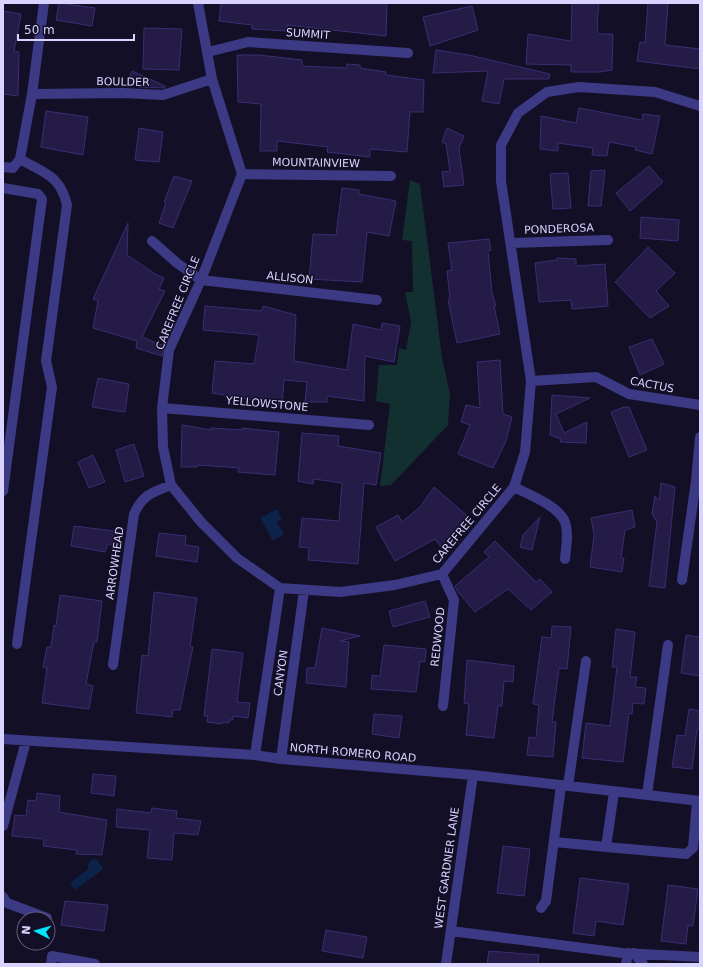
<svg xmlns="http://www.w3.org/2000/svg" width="703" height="967" font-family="'DejaVu Sans',sans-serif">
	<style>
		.green { fill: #12302f }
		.water { fill: #0c2248 }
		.building { fill: #241b47; stroke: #3b2d73 }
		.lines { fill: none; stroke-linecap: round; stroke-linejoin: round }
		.minor { stroke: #3d3a85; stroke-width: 10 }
		.labels { text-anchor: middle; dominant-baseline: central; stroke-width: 3; stroke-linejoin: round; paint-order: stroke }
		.street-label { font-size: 11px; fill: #d9d4ff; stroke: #130f26 }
	</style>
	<rect width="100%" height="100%" fill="#130f26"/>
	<path class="green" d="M410 180 420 184 442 358 450 394 448 425 391 485 380 486 390 404 376 401 379 365H397L399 348 406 350 411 322 405 292H413L412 241 402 240Z"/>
	<path class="water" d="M277 509 282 519 277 522 284 534 273 541 260 518Z
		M92 859H96L103 868 102 870 75 890 70 883 88 869V864Z"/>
	<path class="building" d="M59 3 95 8 92 26 56 20Z
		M221 3H387L386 36 287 25V31L252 29V25L219 21Z
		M572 3H599L597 24 598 34H613L612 70 600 72H571V65L526 64 528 34 571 41Z
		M648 3H668L665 45 700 49V69L637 61 640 42 645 43Z
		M472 6 478 30 430 46 423 17Z
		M3 11 21 14 14 51 19 52 18 96 3 94Z
		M144 28 182 29 179 70 143 69Z
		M436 50 469 55 550 74 549 79H504L499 104 482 101 488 71 433 73Z
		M237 55H259L302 60V66L347 68V64L360 65V68L386 72V75L424 80 423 112H410L407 152 370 149V157L327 152 328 147 277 141V151H260L261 104 238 102Z
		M132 71 165 86V88L139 87 127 82Z
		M579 108 642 120 643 114 660 116 652 154 635 150 636 147 609 142 607 156 592 155 593 148 558 143V151L540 149 541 116 576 123Z
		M46 111 88 117 83 155 41 147Z
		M139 128 163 132 159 162 135 160Z
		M447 128 464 136 459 148 464 185 444 187 442 172 450 171 446 144 442 142Z
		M649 166 663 182 630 211 616 193Z
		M605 170 601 206H588L591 171Z
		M568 173 571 208 553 209 550 174Z
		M174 176 192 181 173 228 159 223 166 203 164 202Z
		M342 188 359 190V194L396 201 389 236 367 232 362 282 309 279 313 234 336 235Z
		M641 217 679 220 678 241 640 238Z
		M128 223 127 255 157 275 164 278 159 289 165 291 142 337 164 346 162 356 136 348 137 341 93 328 98 301 93 299Z
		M489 239 491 250 488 251 492 293 496 306H494L500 334 457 343 448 300 450 299 447 271 452 270 448 243Z
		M648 247 675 273 656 291 669 306 650 318 615 282Z
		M557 258 576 259V266L605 264 608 306 572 309 571 300 539 302 535 263 557 260Z
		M205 306 262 311 263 306 296 315 294 361 347 370 353 324 381 330 382 323 400 326 394 362 365 356 364 401 327 396V402H305L307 382 284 380 282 407 254 400 212 393 215 361 254 364 259 335 203 330Z
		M652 339 664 364 640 375 629 347Z
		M500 360 503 414 512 417 506 441 493 468 458 454 470 425 461 422 466 405 480 408 477 362Z
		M98 378 129 384 125 412 92 407Z
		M552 395 590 398 556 414 564 433 587 422 586 443 560 442 561 439 550 435Z
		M624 407H629L647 450 629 457 611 412Z
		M182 425 211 430V428L242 430V428L279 432 275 475 238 472 239 468 197 465V467H181Z
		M302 433 339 436 338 446 381 453 376 485 364 483 358 564 308 560 309 548 299 547 302 518 339 521 342 483 314 479 313 484 298 481Z
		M134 444 144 476 125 482 116 450Z
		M93 455 105 482 89 488 78 462Z
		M661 483 675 487 665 588 649 586 657 522 652 514 655 496 659 501Z
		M434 487 470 518 462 529 441 547 435 539 395 561 376 527 398 515 402 522 420 507Z
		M632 510 635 527 625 530 621 558H624L622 572 590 567 594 535 591 518Z
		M540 517 532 550 520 547 523 535Z
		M74 526 122 532 119 545 108 544 105 552 71 546Z
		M159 533 186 536 185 545 199 547 197 562 156 556Z
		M495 541 536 582 540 579 552 592 531 610 508 589 475 612 458 592 455 586 489 557 484 552Z
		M154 592 197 598 190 646 193 647 180 710H173L172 717 136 713 142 655 148 656Z
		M60 595 102 601 97 642H94L86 684 93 686 89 709 42 703 47 668 43 667 47 647H51L54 625 56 626Z
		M425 601 430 617 393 627 389 611Z
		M552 626 571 627 567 669 559 668 552 722H556L553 757 527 755 529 737 536 738 539 705 533 704 542 637 551 638Z
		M322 628 360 636 340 641 349 642 346 687 306 683 307 668H315Z
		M616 629 635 632 630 677H637L635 687 646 688 644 704 633 703 632 714 629 713 623 762 582 758 586 723 610 726 617 667H612Z
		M686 635 700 637V676L681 673Z
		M384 645 426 649 425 662 420 661 416 692 371 689 372 675 380 676Z
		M212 649 243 653 237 702 250 703 248 718 233 716V720H229V723L223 722 222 724 207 722 208 716H204Z
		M467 660 514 666 513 682 504 681 502 706H498L494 738 466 735 469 704 464 703Z
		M689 709 700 711V730L697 729 692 769 672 767 677 735 685 736Z
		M374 714 402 716 399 738 372 734Z
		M93 774 116 776 114 796 91 793Z
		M37 793 60 796 59 812 107 820 102 855 76 854 77 850 43 846 44 839 12 836 15 815 26 816 28 800 36 801Z
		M152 808 177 811 176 818 201 821 198 835 174 833 172 860 147 858 150 830 116 827 117 809 151 813Z
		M503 846 530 849 524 896 497 893Z
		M580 878 629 884 623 925 596 921 594 936 573 933Z
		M668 885 698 889 693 926 688 925 686 944 661 941Z
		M65 901 108 905 104 931 61 925Z
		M326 930 367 937 363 958 322 951Z
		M489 951 539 955 538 964H487Z"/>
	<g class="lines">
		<path class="minor" d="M198 3 212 79 242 174 201 280 169 350 162 408 163 447 171 485 201 522 237 558 280 588 340 592 395 585 442 574 514 487 525 452 531 381 501 181V145L518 113 547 92 579 87 655 92 700 106
			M208 52 248 42 408 53
			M32 94 123 93 163 95 212 79
			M3 167 13 168 20 159 32 94 44 3
			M242 174 391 176
			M3 188 38 194 42 199 3 491
			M152 241 177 263 201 280 377 300
			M511 243 608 240
			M531 381 596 377 629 394 700 405
			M162 408 369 425
			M514 487C528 494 559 506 565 522 569 533 566 547 565 559
			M442 574 454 600 443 706
			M682 580 696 481 700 437
			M17 644 52 387 46 361 67 205C60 175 44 173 20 159
			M113 665 134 514C143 494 152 493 171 485
			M3 739 255 755 281 759 473 775 700 801
			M255 755 280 588
			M281 759 304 590
			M568 786 586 661
			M647 795 668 645
			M3 826 26 741
			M555 842 606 847 614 792
			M606 847 686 854 693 848 697 801
			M3 897 7 903 47 918
			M541 908 546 901 561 786
			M451 931 622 953 700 957
			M634 953 643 964
			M51 964 52 956 95 964
			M446 964 473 775
			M626 964 628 953"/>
	</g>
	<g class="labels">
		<g class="street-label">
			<text transform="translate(308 34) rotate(4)">SUMMIT</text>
			<text transform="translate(123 82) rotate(1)">BOULDER</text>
			<text transform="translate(316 163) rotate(1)">MOUNTAINVIEW</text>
			<text transform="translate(559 229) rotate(-2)">PONDEROSA</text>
			<text transform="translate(290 278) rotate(6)">ALLISON</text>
			<text transform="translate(178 303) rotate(-68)">CAREFREE CIRCLE</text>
			<text transform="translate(652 385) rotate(11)">CACTUS</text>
			<text transform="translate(267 404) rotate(5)">YELLOWSTONE</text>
			<text transform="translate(467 524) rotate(-50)">CAREFREE CIRCLE</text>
			<text transform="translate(115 563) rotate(-82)">ARROWHEAD</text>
			<text transform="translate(438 637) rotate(-84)">REDWOOD</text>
			<text transform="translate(281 673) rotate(-82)">CANYON</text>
			<text transform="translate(353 753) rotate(5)">NORTH ROMERO ROAD</text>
			<text transform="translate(447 868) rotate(-82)">WEST GARDNER LANE</text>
		</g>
	</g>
	<rect width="703" height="967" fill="none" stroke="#d9d4ff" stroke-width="8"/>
	<g transform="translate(36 931) rotate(276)"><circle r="19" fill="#130f26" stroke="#625e7d"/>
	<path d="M0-3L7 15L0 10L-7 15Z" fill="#00e5ff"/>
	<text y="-6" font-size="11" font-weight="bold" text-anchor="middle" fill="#d9d4ff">N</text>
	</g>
	<path d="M18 34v6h116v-6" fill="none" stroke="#d9d4ff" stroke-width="2"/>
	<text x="24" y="34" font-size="12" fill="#d9d4ff" stroke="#130f26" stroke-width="3" paint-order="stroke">50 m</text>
</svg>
